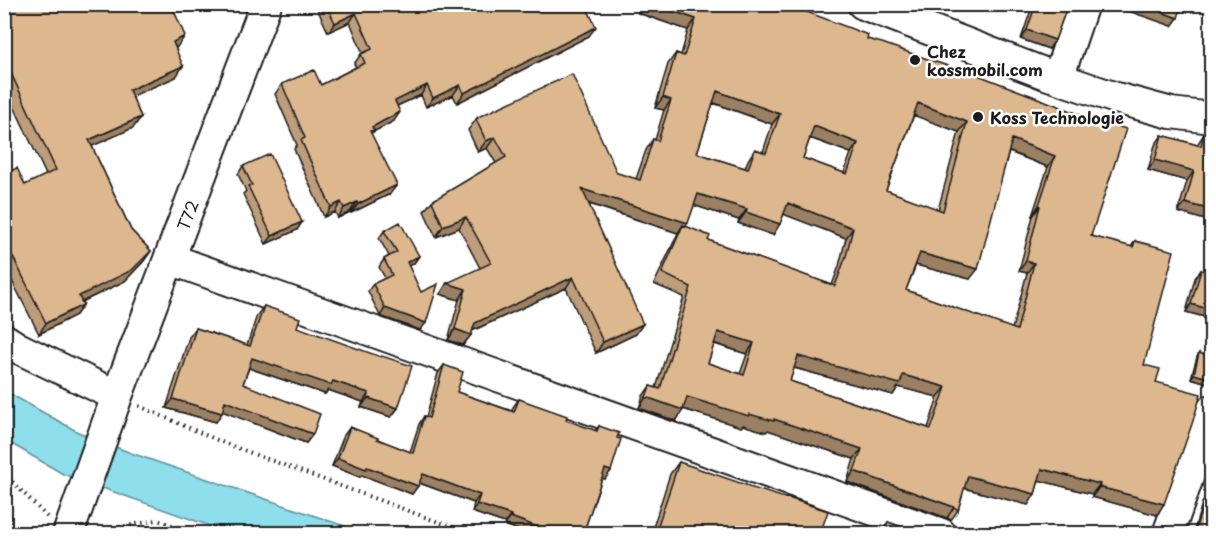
<svg xmlns="http://www.w3.org/2000/svg" width="1216" height="538" font-family="'Playpen Sans',sans-serif">
	<style>
		.water { fill: #8edeec; stroke: #609099; stroke-width: 1.5 }
		.lines { fill: none; stroke-linecap: round; stroke-linejoin: round }
		.minor-casing { stroke: #1c1c1c; stroke-width: 34 }
		.path { stroke: #1c1c1c; stroke-width: 4; stroke-dasharray: 1.5 4.5; stroke-linecap: butt }
		.minor { stroke: #fff; stroke-width: 30 }
		.wall { fill: #be9d7a; stroke: #1c1c1c; stroke-width: 1.5; fill-rule: evenodd }
		.shaded-wall { fill: #9b8063; stroke: #1c1c1c; stroke-width: 1.5 }
		.building { fill: #ddb78e; stroke: #1c1c1c; stroke-width: 1.5; fill-rule: evenodd }
		.poi-dot { fill: #1c1c1c; stroke: #fff; stroke-width: 2 }
		.labels { text-anchor: middle; dominant-baseline: central; stroke-width: 5; stroke-linejoin: round; paint-order: stroke }
		.poi-label { font-size: 16px; font-weight: bold; fill: #1c1c1c; stroke: #fff; text-anchor: start }
		.street-label { font-size: 16px; fill: #1c1c1c; stroke: #fff }
	</style>
	<rect width="100%" height="100%" fill="#fff"/>
	<filter id="ink" filterUnits="userSpaceOnUse"><feTurbulence type="fractalNoise" baseFrequency=".0167" numOctaves="2"/><feDisplacementMap in="SourceGraphic" scale="12" xChannelSelector="R" yChannelSelector="G"/><feConvolveMatrix kernelMatrix="1 2 1 2 8 2 1 2 1" color-interpolation-filters="sRGB"/></filter>
	<g filter="url(#ink)">
		<path class="water" d="M5 391 78 432 131 453 365 533H230L63 474 5 440Z"/>
		<g class="lines">
			<defs>
				<path id="minor" d="M863 4 1046 74 1116 98 1171 113 1212 118
					M1058 78 1083 4
					M170 259 941 534
					M4 339 18 348 117 396
					M68 534 117 396 266 4
					M1168 534 1212 410"/>
			</defs>
			<use href="#minor" class="minor-casing"/>
			<path class="path" d="M139 406 224 443 471 534
				M4 473 48 518
				M95 532 157 520 199 534"/>
			<use href="#minor" class="minor"/>
		</g>
		<path class="wall" d="M4 4 177 47 176 48V77L132 96 141 117 133 128 92 146 131 230 151 251 143 262 125 281 82 302 83 305 76 315 39 334 4 265V174L25 185 46 175 4 85Z
			M315 4H585L589 36 457 103 453 95 426 107 421 95 397 106 394 121 371 133 390 194 351 213 350 212 338 218 335 212 324 217 294 149 297 145 275 94 282 84 321 85 356 67 354 64 361 54H363L350 22 328 32Z
			M628 4H786L867 39 956 69 957 67 1079 114 1091 236 1131 247 1135 241 1144 365 1156 382 1157 515 1092 497V494L1039 480 1035 494 1028 505 964 488 958 510 951 520 947 518 847 482 854 459 768 430 766 432 743 425 741 427 683 409 676 421 639 408 643 396 650 386 656 388 684 297 654 284 678 233 589 204 636 334 596 353 566 288 472 331 471 335 463 345 448 340 459 300 440 294 480 268 459 228 436 237 424 211 432 201 496 163 487 148 478 152 468 130 478 117 617 173 636 179 646 150 653 139 655 140 664 110 655 108 668 64 676 53 681 55 688 30 638 13 639 8ZM713 103 772 124 763 152 755 149 748 160 745 168 697 153ZM914 115 959 132 938 210 886 190ZM810 138 851 153 844 173 803 158ZM1009 152 1048 167 1032 216H1033L1019 271 1027 273 1012 329 906 290 916 265 970 279ZM694 205 739 220 738 223 773 235 784 214 846 238 839 266 832 285 708 240 686 226ZM714 344 747 354 740 374 708 363ZM794 368 893 395 898 387 938 397 928 428 790 381Z
			M1033 4H1068L1055 40 1049 49 1021 39Z
			M1204 134 1212 222 1178 212 1187 181 1148 170 1155 145 1162 135 1197 145Z
			M243 166 302 222 297 230 266 244 243 194 246 191 238 174Z
			M384 231 419 256 414 263 409 266 420 330 380 316 368 291 373 284 385 278 379 267 384 259 389 256 379 238Z
			M1201 270 1212 319 1186 312 1195 278Z
			M264 306 297 327 398 408 391 417 361 407 363 402 328 390 325 394 249 368 243 384 313 434 306 443 222 411 216 422 166 408 189 337 196 328 247 345 257 315Z
			M1212 328V346L1207 344Z
			M1199 353 1211 384 1191 378 1197 357Z
			M444 365 457 392 512 411 513 407 519 399 566 420 595 431 599 426 605 479 602 478 583 534H529L505 525V523L472 512 474 503 419 483 412 494 362 475 360 477 332 466 344 435 350 427 377 439 410 452 419 424 424 416 426 417 438 373Z
			M679 462 749 487 820 534H651L670 474Z
			M1212 497V534H1193L1202 503 1205 499 1211 500Z
			M888 522 922 534H880Z"/>
		<path class="shaded-wall" d="M628 4H642L639 8Z
			M643 4H652L696 19 688 30 638 13Z
			M1108 4H1140L1178 18 1172 26Z
			M356 13 350 22 328 32 335 23Z
			M596 27 589 36 457 103 464 93Z
			M1027 30 1055 40 1049 49 1021 39Z
			M185 36 177 47 165 53 173 42Z
			M183 66 176 77 121 101 129 90Z
			M427 85 421 95 388 110 395 101Z
			M460 85 453 95 426 107 433 98Z
			M717 91 780 114 772 124 709 101Z
			M663 97 671 100 664 110 655 108Z
			M918 103 967 122 959 132 910 114Z
			M400 112 394 121 371 133 367 139 372 127Z
			M141 117 133 128 81 151 89 140Z
			M814 126 858 143 851 153 807 137Z
			M495 137 487 148 478 152 486 141Z
			M1012 139 1055 156 1048 167 1005 150Z
			M1155 160 1194 171 1187 181 1148 170Z
			M397 185 390 194 351 213 358 204Z
			M582 189 688 223 680 233 683 225 678 233 575 199Z
			M698 194 747 209 739 220 690 204Z
			M341 202 335 212 324 217 331 207Z
			M357 202 350 212 338 218 344 208Z
			M788 203 853 228 846 238 780 213Z
			M1185 203 1212 210V222L1178 212Z
			M1039 205 1040 206 1033 216H1032Z
			M746 212 780 224 773 235 738 223Z
			M466 217 459 228 436 237 443 226Z
			M302 222 297 230 266 244 272 236Z
			M151 251 143 262 125 281 71 307 79 296Z
			M920 253 978 269 970 279 912 264Z
			M419 256 414 263 402 270 407 262Z
			M1026 261 1034 263 1027 273 1019 271Z
			M573 277 566 288 467 333 475 323Z
			M447 283 466 289 459 300 440 294Z
			M1191 304 1212 310V319L1186 312Z
			M83 305 76 315 39 334 46 323Z
			M385 308 426 323 420 330 380 316Z
			M643 324 636 334 596 353 603 342Z
			M455 329 471 335 463 345 448 340Z
			M718 332 754 343 747 354 710 342Z
			M1210 340 1212 341V346L1207 344Z
			M798 356 903 375 946 387 938 397 898 387 893 395 791 367Z
			M252 358 333 381 369 393 363 402 328 390 325 394 246 367Z
			M1194 374 1212 379 1211 384 1191 378Z
			M646 397 683 410 676 421 639 408Z
			M687 397 749 414 774 419 862 449 854 459 768 430 766 432 743 425 741 427 680 408Z
			M368 398 398 408 391 417 361 407Z
			M173 399 222 413 216 422 166 408Z
			M225 401 313 434 306 443 219 410Z
			M338 458 367 467 418 486 412 494 362 475 360 477 332 466Z
			M605 469 611 471 605 479 599 477Z
			M1042 469 1100 484 1092 494 1034 479Z
			M854 471 954 507 947 518 847 482Z
			M423 474 480 495 474 503 417 482Z
			M968 476 1035 494 1028 505 960 487Z
			M1099 487 1164 504 1157 515 1092 497Z
			M477 504 511 515 505 523 472 512Z
			M511 517 556 534H529L505 525Z"/>
		<path class="building" d="M4 4H171L185 36 173 42 183 66 129 90 141 117 89 140 131 230 151 251 132 270 79 296 83 305 46 323 4 239V174L17 168 25 185 56 170 4 58Z
			M326 4H585L596 27 464 93 460 85 433 98 427 85 395 101 400 112 372 127 374 130 370 131 397 185 358 204 357 202 344 208 341 202 331 207 301 140 305 138 282 84 314 70 321 85 365 63 361 54 372 49 356 13 335 23Z
			M652 4H786L868 35 867 39 882 43 956 69 957 67 1079 114 1126 129 1091 236 1133 247 1135 241 1174 251 1144 365 1160 369 1156 382 1201 394 1192 424 1164 504 1099 487 1100 484 1042 469 1035 494 968 476 958 510 954 507 854 471 862 449 774 419V421L749 414V416L687 397 683 410 646 397 650 386 660 389 691 287 662 273 683 225 710 236 708 240 835 286 846 256 853 228 788 203 780 224 746 212 747 209 698 194 688 223 582 189 643 324 603 342 573 277 475 323 471 335 455 329 466 289 447 283 491 263 466 217 443 226 432 201 506 157 495 137 486 141 476 119 478 118V117L572 74 617 173 640 180 653 139 658 141 671 100 663 97 676 53 684 56 696 19ZM717 91 780 114 766 153 755 149 748 169 697 153ZM918 103 967 122 943 211 886 190ZM814 126 858 143 847 174 803 158ZM1012 139 1055 156 1039 205 1040 206 1026 261 1034 263 1017 330 906 290 920 253 978 269ZM718 332 754 343 744 375 708 363ZM798 356 900 384 903 375 946 387 931 429 790 381Z
			M1036 4H1068L1055 40 1027 30Z
			M1140 4H1182L1178 18Z
			M1204 134 1212 136V210L1185 203 1194 171 1155 160 1162 135 1201 146Z
			M270 154 302 222 272 236 248 186 252 185 243 166Z
			M400 222 419 256 407 262 421 292 438 284 426 323 385 308 373 284 392 275 384 259 397 252 384 231Z
			M1201 270 1212 273V310L1191 304Z
			M264 306 300 318 297 327 381 357 382 356 412 366 398 408 368 398 369 393 333 381 331 385 252 358 243 384 320 414 313 434 225 401 222 413 173 399 196 328 250 346Z
			M1199 353 1212 357V379L1194 374Z
			M444 365 463 372 457 392 514 412 519 399 567 416 566 420 597 431 599 426 619 433 617 438 621 439 611 471 605 469 583 534H556L511 517V515L477 504 480 495 423 474 418 486 367 467 366 469 338 458 350 427 378 438 377 439 413 453 424 416 429 418Z
			M679 462 749 486V487L785 498V497L828 511 820 534H655Z
			M4 475 9 476 4 493Z
			M1205 499 1212 500V534H1194Z
			M888 522 922 534H884L887 524Z"/>
	</g>
	<g class="poi-dot">
		<circle cx="915" cy="60" r="6"/>
		<circle cx="978" cy="117" r="6"/>
	</g>
	<g class="labels">
		<g class="poi-label">
			<text x="927" y="51">Chez<tspan x="927" dy="18">kossmobil.com</tspan></text>
			<text x="990" y="117">Koss Technologie</text>
		</g>
		<g class="street-label">
			<text transform="translate(187 215) rotate(-69)">T72</text>
		</g>
	</g>
	<rect width="1216" height="538" fill="none" stroke="#fff" stroke-width="24"/>
	<rect x="12" y="12" width="1192" height="514" fill="none" stroke="#1c1c1c" stroke-width="2" filter="url(#ink)"/>
</svg>
